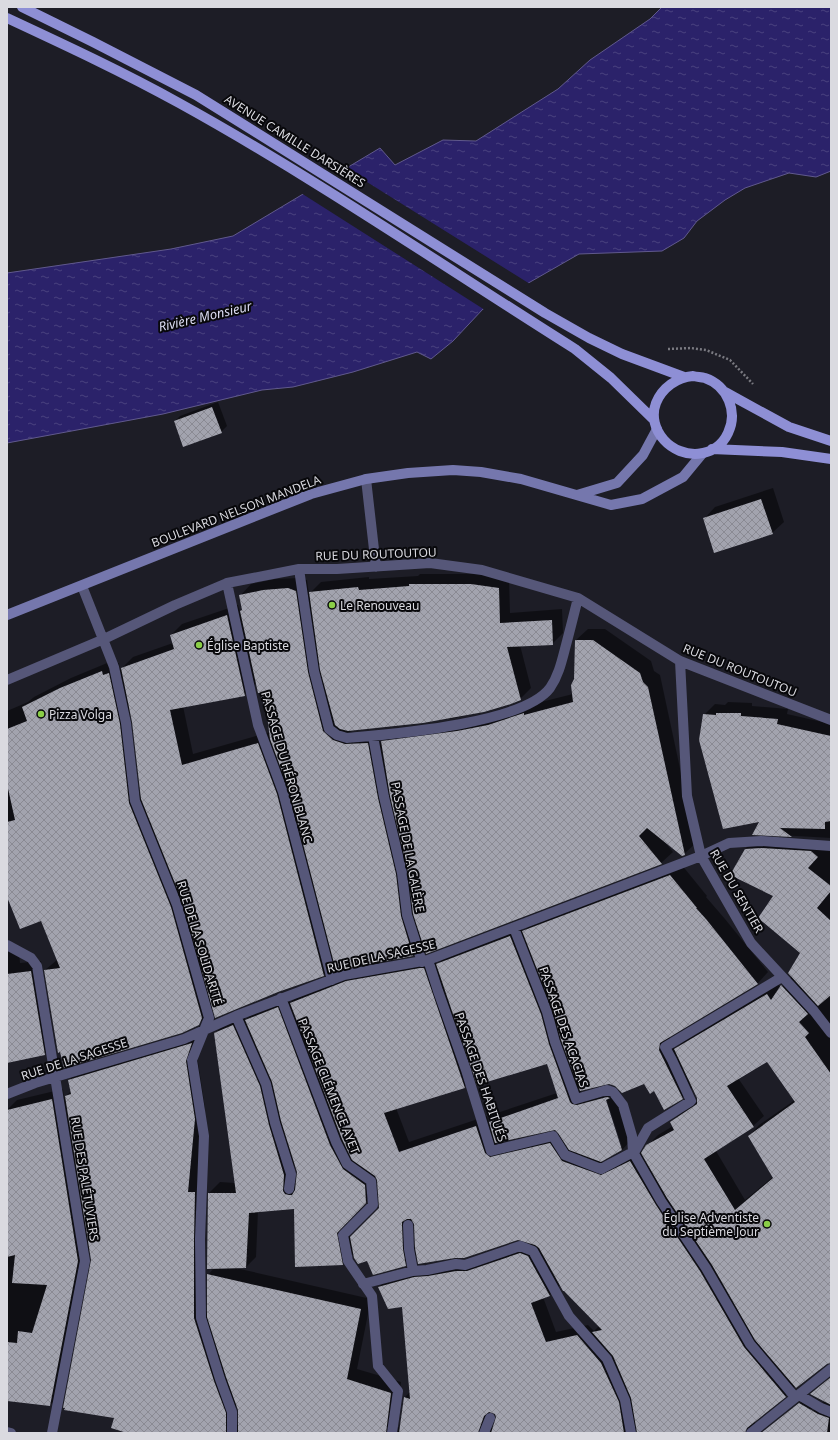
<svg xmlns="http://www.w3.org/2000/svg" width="838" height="1440" font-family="'Noto Sans',sans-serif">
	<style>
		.water { fill: url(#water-ripples); stroke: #60598d }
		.pier { fill: #1d1d26 }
		.shadow { fill: #0007; fill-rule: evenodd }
		.building { fill: url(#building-cross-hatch); fill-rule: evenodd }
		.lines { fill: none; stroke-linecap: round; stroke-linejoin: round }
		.path { stroke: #7a7a81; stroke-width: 2.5; stroke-dasharray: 2 2; stroke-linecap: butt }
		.street { stroke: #565779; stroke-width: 10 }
		.secondary { stroke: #7577ad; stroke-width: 10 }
		.primary { stroke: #8e8fd5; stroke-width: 10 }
		.poi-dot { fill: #8ace47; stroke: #08080b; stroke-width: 1.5 }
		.labels { text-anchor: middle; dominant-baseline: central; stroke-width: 4; stroke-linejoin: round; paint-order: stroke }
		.street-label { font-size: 12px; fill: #dadae0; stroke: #08080b }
		.poi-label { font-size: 12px; fill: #dadae0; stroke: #08080b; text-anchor: start }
		.water-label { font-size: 13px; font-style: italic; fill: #dbdcf2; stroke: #08080b }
	</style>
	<defs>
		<pattern id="water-ripples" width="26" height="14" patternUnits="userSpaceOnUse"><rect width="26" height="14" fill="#2b226a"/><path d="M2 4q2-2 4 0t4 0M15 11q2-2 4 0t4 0" fill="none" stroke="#49427f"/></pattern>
		<pattern id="building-cross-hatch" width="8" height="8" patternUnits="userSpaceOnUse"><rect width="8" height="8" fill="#a2a3ae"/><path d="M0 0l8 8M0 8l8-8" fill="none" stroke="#8a8a93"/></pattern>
	</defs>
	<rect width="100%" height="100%" fill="#1d1d26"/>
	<path class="water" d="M662 7H831V171L816 177 789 173 745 188 725 200 697 221 684 238 662 251 579 254 483 309 453 341 431 359 417 352 353 372 293 387 262 390 163 414 7 443V273L171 249 233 236 380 148 395 165 443 140 476 141 558 89 590 60 650 19Z"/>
	<path class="pier" d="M343 167 442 229 530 284 485 310 301 193Z"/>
	<path class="shadow" d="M218 402 227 426 221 432 175 421 180 416Z
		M773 488 784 522 772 533 704 519 715 507Z
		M420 574H482L509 578 510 613 562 609 563 633 552 644 520 645 531 688 520 699 484 711 454 718 394 726 347 730 357 734 378 732 380 743 393 730 469 720 573 694 576 640 588 629H605L651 661 654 671 660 675 696 843 684 854 664 841 673 852 661 863 424 944 413 955 343 968 335 963 324 975 213 1005 209 1014 198 1024 45 970 57 960 41 920 7 894V711L28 702 34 697 71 678 112 661 114 665 119 663 120 670 133 657 173 643 171 635 182 624 238 605 240 612 242 610 240 596 251 584 275 579 300 578 307 580 309 594 321 582 369 577V579L418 576ZM256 683 268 715 270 732 193 754 183 706 244 695ZM131 709 142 799 139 792 129 710Z
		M728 702 752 703V706L788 709 787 714 831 724V838L761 834V821L704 715 715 704 725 705Z
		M756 838 831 842V1362L827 1363 795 1386 785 1396 756 1419 755 1422 756 1426 749 1433H130L115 1417 90 1245 61 1395 50 1405 7 1396V1110L17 1100 63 1089 64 1098 71 1091 69 1080 79 1070 202 1033 196 1049 205 1108 198 1182 204 1228 205 1307 208 1318V1275L214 1268H208L209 1193 220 1182 235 1183 215 1033 226 1023 243 1015 246 1020 256 1009 288 997 290 1003 301 992 357 971 434 958 437 965 448 954 521 926 523 932 534 921 681 864 707 896 706 897 725 919 768 972 758 983 670 1036V1039L675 1050 685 1039 778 984 781 988 792 976 801 952 775 896 745 849ZM767 1061 795 1100 759 1125 749 1136 774 1176 745 1200 716 1151 753 1126 764 1116 738 1078ZM547 1063 557 1093 500 1112 489 1123 487 1116 409 1142 396 1108 464 1087 476 1076ZM609 1083 618 1087 589 1095 583 1094 580 1090ZM645 1083 654 1090 682 1098 693 1087 698 1098V1101L682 1112 671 1122 673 1126 658 1135 647 1146 642 1153 641 1151 612 1165 600 1161 622 1150 632 1139 616 1089 618 1087ZM603 1095H605L622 1147H620ZM552 1129 560 1133 501 1147 495 1142ZM295 1161 298 1172 297 1186 293 1180ZM375 1174 378 1180 380 1208 350 1238 347 1221 376 1191ZM295 1207 343 1264 354 1253 368 1259 405 1265 416 1255 413 1238 412 1218 415 1224 523 1239 532 1243 478 1261 390 1276 379 1287 403 1305 411 1391 405 1397 400 1428 398 1427 396 1421 401 1382 357 1369 371 1299 236 1268 246 1267 256 1257 258 1211ZM560 1285 599 1326 594 1331 588 1325 556 1332 543 1297 550 1295ZM236 1401 239 1412V1428L236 1422ZM492 1411 496 1413 498 1417 494 1428 490 1427 488 1422Z
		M19 950 20 963 41 961 55 1044 44 1054 7 1060V951Z
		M831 1376V1433H786L825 1401 812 1394Z
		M806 1398 816 1404 811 1409 771 1426Z"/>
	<path class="building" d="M212 407 222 433 183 447 174 421Z
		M761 499 773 534 714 553 703 518Z
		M409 584H471L499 588 500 623 552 620 553 645 507 647 521 700 511 704 484 712 423 723 348 731 340 729 335 725 320 670 309 592 358 587 359 590 409 586Z
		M288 588 296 591 308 672 323 731 333 740 345 744 368 743 378 798 396 874 401 916 413 956 343 969 336 971 289 790 270 739 267 715 260 693H258L240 611 242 610 239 595 263 590Z
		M227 615 245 696 170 710 182 765 258 743 277 794 324 976 278 992 215 1018 183 903 141 799 132 722 121 668 174 649 170 635Z
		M575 640H593L640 673 643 682 648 687 685 855 682 856 647 828 639 836 662 864 426 954 413 914 408 872 390 796 381 741 457 731 488 725 524 713V715L573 702 571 685 574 679Z
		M102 671 103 675 109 673 120 724 129 803 171 907 202 1018 199 1025 182 1033 64 1068 60 1052 58 1053 44 970 60 968 41 921 20 929 7 897V822L15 820 7 784V729L27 721 22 707 60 688Z
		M716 713H741V716L778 719 777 724 831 736V821L825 822V829L780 828 792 837 752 835 759 822 723 829 699 740 703 714 716 715Z
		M761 848 811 851 818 857 808 868 831 886V891L817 908 831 921V995L818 1006 788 973 800 953 758 918 773 896 730 875 745 849Z
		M670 875 697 908H696L706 919 758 984 660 1043 659 1050 683 1099 664 1110 654 1091 650 1094 644 1084 622 1093 615 1086 609 1084 580 1091 561 1040 553 1010 522 931Z
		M510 936 541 1014 549 1044 570 1102 572 1104 577 1105 607 1097 610 1098 606 1100 622 1150 601 1162 569 1150 558 1133 555 1130 495 1143 489 1122 558 1098 547 1064 477 1085 436 964Z
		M420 968H424L465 1088 384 1113 399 1152 476 1126 485 1153 490 1157 550 1143 562 1161 601 1175 630 1161 656 1205 700 1271 744 1347 786 1397 747 1428 745 1433H637L631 1398 613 1356 592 1332 602 1330 564 1291H563L539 1248 535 1245 518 1240 464 1258H455L418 1264 415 1248 414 1224 411 1219H407L402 1222V1225L403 1249 406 1266 373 1275 367 1261 358 1264 354 1258 350 1237 379 1208 377 1180 375 1176 352 1160 342 1139 290 1003 346 981Z
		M31 971 45 1055 7 1063V974Z
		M781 985 808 1014 799 1022 809 1033 805 1037 831 1074V1363L827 1364 796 1388 755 1340 712 1265 667 1198 641 1153 646 1145 674 1130 670 1122 697 1104V1098L674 1049 767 994 771 1000ZM767 1062 795 1102 748 1136 773 1178 735 1210 704 1159 754 1127 727 1086Z
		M278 1007 330 1145 343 1169 365 1185 366 1203 337 1233 343 1265 295 1267 294 1209 249 1213 246 1268 207 1269 208 1193H236L214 1033 233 1025 260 1086 269 1125 284 1175 283 1191 285 1194 289 1195H292L295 1190 297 1172 281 1121 272 1082 245 1020Z
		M192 1043 186 1061 195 1119 188 1192H195L194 1239V1318L214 1381 226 1413V1433H127L111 1428 114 1418 64 1410 65 1408H63L91 1260 65 1096 71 1094 68 1080Z
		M52 1099 78 1261 50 1406 7 1401V1342L17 1343 18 1331 32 1333 47 1285 12 1283 15 1255 7 1257V1110Z
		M520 1253 528 1256 550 1296 531 1303 546 1342 577 1335 601 1363 619 1402 624 1433H491L496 1417 495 1414 489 1412 484 1416 478 1433H399L404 1397 410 1399 402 1307 388 1309 378 1287 414 1277 428 1276 456 1271H467Z
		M207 1274 361 1309 347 1379 391 1393 386 1433H238V1410L226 1377 207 1317Z
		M831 1377V1405L810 1394Z
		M799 1403 818 1414 829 1418 827 1433H761Z"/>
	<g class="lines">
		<path class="path" d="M668 349 691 348 706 350 730 360 753 384"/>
		<path class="street" d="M366 479 376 567
			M299 569 314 671 329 729 337 735 347 738C393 734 523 724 550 688 559 675 562 660 566 645 570 630 574 614 578 598
			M227 583 258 725 283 792 332 980
			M82 586 114 667 126 723 135 801 177 905 209 1018 192 1060 204 1136 200 1239 201 1318 220 1379 232 1412V1433
			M680 661 687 796 701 856 751 943 814 1011 831 1033
			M7 680 104 639 175 605 227 583 299 569H337L430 563 482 570 578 598 680 661 831 720
			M373 736 384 797 402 873 407 915 422 962
			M514 928 547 1012 555 1042 576 1099 607 1090 613 1092 623 1105 632 1136 633 1152 661 1201 706 1268 750 1344 795 1397
			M7 945 31 958 37 966 85 1261 52 1433
			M428 960 438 991 466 1070 491 1151 553 1136 565 1155 601 1169 635 1151 648 1128 691 1101 672 1060 665 1047 782 977
			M281 998 336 1142 347 1164 371 1181 373 1205 343 1235 348 1261 372 1296 378 1366 398 1391 392 1433
			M236 1016 266 1084 275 1123 291 1174 289 1189
			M7 1094 35 1083 184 1039 236 1016 344 975 428 960 701 856 729 843 761 841 831 846
			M408 1225 409 1249 413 1271
			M363 1284 413 1271 427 1270 456 1264 465 1265 520 1246 533 1251 569 1316 607 1359 625 1400 631 1433
			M799 1395 821 1408 831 1412
			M7 1432 11 1433
			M484 1433 490 1418
			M751 1433 831 1369"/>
		<path class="secondary" d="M577 495 617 483 643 455 657 429
			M7 615 311 494 366 479 408 473 453 470 481 472 521 479 611 505 642 499 683 477 702 454"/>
		<path class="primary" d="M22 7 93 42 196 95 545 313 589 338 622 354 684 377
			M7 18C65 45 123 72 179 103 315 178 443 266 575 349L611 378 653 419
			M693 376C697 377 701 377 705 378 728 386 738 412 728 433 716 459 682 460 664 440 655 430 651 416 656 403 662 388 677 377 693 376Z
			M725 392 789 427 831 441
			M712 449 782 452 831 459"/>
	</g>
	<g class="poi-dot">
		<circle cx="332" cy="605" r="4"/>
		<circle cx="199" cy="645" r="4"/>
		<circle cx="41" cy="714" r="4"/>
		<circle cx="767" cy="1224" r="4"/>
	</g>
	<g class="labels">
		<g class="street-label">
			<text transform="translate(295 141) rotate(32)">AVENUE CAMILLE DARSIÈRES</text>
			<text transform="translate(236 511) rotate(-21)">BOULEVARD NELSON MANDELA</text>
			<text transform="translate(376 554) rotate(-2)">RUE DU ROUTOUTOU</text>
			<text transform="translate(740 670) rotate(22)">RUE DU ROUTOUTOU</text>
			<text transform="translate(287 767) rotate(74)">PASSAGE DU HÉRON BLANC</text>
			<text transform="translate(408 847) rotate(79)">PASSAGE DE LA GALÈRE</text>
			<text transform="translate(737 891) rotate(60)">RUE DU SENTIER</text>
			<text transform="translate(200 943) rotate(73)">RUE DE LA SOLIDARITÉ</text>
			<text transform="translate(381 956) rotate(-13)">RUE DE LA SAGESSE</text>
			<text transform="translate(564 1027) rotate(71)">PASSAGE DES ACACIAS</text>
			<text transform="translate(74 1059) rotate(-18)">RUE DE LA SAGESSE</text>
			<text transform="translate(481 1077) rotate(71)">PASSAGE DES HABITUÉS</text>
			<text transform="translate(329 1086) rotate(68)">PASSAGE CLÉMENCE AYET</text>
			<text transform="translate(85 1179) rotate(81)">RUE DES PALÉTUVIERS</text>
		</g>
		<g class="poi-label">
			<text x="340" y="605">Le Renouveau</text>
			<text x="207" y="645">Église Baptiste</text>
			<text x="49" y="714">Pizza Volga</text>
			<text x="759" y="1217" text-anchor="end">Église Adventiste<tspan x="759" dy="14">du Septième Jour</tspan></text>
		</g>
		<g class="water-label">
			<text transform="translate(205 316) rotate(-13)">Rivière Monsieur</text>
		</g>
	</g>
	<rect width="838" height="1440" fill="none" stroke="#dadae0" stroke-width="16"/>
</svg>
